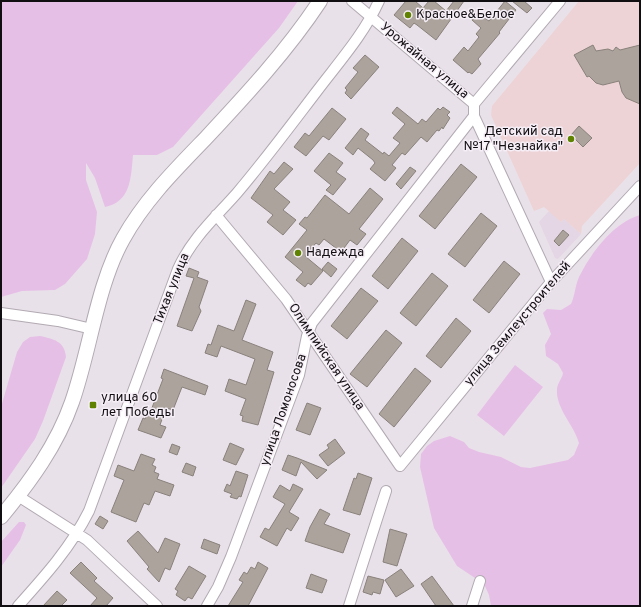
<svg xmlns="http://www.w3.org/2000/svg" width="641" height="607" font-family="Overpass,sans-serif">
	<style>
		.built { fill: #e4d6e4 }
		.education { fill: #edd3d5 }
		.green { fill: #e6bfe7 }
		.building { fill: #aba39c; stroke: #89817b }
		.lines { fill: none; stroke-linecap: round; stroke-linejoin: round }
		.minor-casing { stroke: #b2aab2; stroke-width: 12 }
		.secondary-casing { stroke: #b2aab2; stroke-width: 16 }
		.minor { stroke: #fff; stroke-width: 10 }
		.secondary { stroke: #fff; stroke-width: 14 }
		.poi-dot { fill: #5f8300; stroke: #f6eef6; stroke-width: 1.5 }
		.labels { text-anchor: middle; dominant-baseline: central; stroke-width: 3; stroke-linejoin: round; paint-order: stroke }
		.poi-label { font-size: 13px; fill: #110e11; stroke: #f6eef6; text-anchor: start }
		.street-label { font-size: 13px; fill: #110e11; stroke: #f6eef6 }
	</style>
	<rect width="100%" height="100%" fill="#e9e1e9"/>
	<path class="built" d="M549 211 561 222 564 219 581 234 558 259 555 258 539 222Z"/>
	<path class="education" d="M579 1H640V163L582 226 581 234 564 219 561 222 544 207 534 211 491 115 492 106Z"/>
	<path class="green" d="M1 1H298L279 28 173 147 157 155H133C131 177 131 202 105 207L95 178 86 163V180L97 212 95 234 87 259 65 284 55 290 22 291 1 297Z
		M640 215V606H491L489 595 484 584 457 566 434 528 420 467 421 454 427 446 434 441 450 436 464 442 469 448 479 452 501 457 521 467 530 468 568 460 574 455 579 443C574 425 556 409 557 390 557 383 562 379 563 373L558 364 546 356 545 345 551 334 543 313 547 309 561 310 571 304C575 295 575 286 579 277 591 253 613 223 640 215Z
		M40 336C53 339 65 341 66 357L43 421 35 439 1 488V407L17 352 23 342 30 337Z
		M515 365 543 387 504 436 477 415Z
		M19 522H24L26 525 20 540 1 567V542Z"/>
	<path class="building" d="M406 1H415L423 8 429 1H434L446 11 454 1H464L436 40 417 25 414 23 410 28 394 15Z
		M505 1 516 10 499 32 500 33 478 59 481 64 472 74 469 72 468 73 453 60 464 47 468 51 479 37 476 34 481 28 472 20 477 13 489 21Z
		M512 1H524L532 8 527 13Z
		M593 45 596 51 608 49 613 51 616 47 620 50 640 45V104L626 98 622 92 619 81 603 85 596 83 589 76 587 77 574 55Z
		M365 55 379 67 351 99 345 93 347 90 345 88 358 72 353 68Z
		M397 107 418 124 422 119 426 122 438 108 440 110 443 107 450 112 447 115 450 118 443 129 442 127 439 131 437 130 427 142 421 137 405 155 402 153 392 165 396 168 385 181 370 169 375 163 373 160 358 148 353 155 345 148 361 128 369 134 365 140 383 154 384 152 389 156 400 143 393 138 405 124 392 113Z
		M332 108 346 119 329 140 323 136 306 156 294 147 305 133 309 136Z
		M579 126 592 138 583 147 571 135Z
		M329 153 343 163 336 172 346 179 333 195 326 190 331 185 314 171Z
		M284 162 293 169 274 189 290 202 283 210 296 220 283 235 267 222 273 215 251 198 270 171 274 174Z
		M461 164 477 177 435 229 419 216Z
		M410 167 416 171 401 189 396 184Z
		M370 188 383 199 359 229 366 234 357 245 350 240 341 252 324 239 319 245 316 243 305 256 323 271 311 285 308 283 305 287 296 280 303 272 285 257 307 230 299 224 305 217 307 218 325 195 349 214Z
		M481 213 497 226 465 267 448 254Z
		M563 230 569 235 559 246 554 241Z
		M402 238 418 251 388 289 372 276Z
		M504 261 520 274 489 313 473 300Z
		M328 262 337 269 331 277 322 269Z
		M189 268 199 272 197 277 208 281 199 307 201 311 192 331 177 326 194 278 186 276Z
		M432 273 448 286 416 326 400 313Z
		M361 288 378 301 347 339 331 326Z
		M246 300 256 304 242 340 273 352 267 370 274 372 258 425 242 421 243 416 240 415 246 399 225 391 229 379 246 385 255 359 221 346 217 357 205 353 208 344 211 345 218 325 234 331Z
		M456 318 471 331 441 368 426 356Z
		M386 330 402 343 367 387 350 374Z
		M415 368 431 381 394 427 379 414Z
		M164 369 208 386 205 395 182 387 173 410 166 408 160 425 166 427 161 438 138 430 143 418 145 419 148 412 150 413 163 379 161 378Z
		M307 403 321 408 310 435 296 430Z
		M335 439 345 453 328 466 319 455 329 448 327 445Z
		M230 443 244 449 236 465 223 460Z
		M172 444 180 447 177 455 169 452Z
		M141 454 155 459 152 465 156 467 154 472 159 474 157 479 174 485 170 496 155 491 149 505 144 503 136 522 111 512 124 480 114 476 118 465 134 471Z
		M288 455 297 458 327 470 317 479 301 462 296 476 282 470Z
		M186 463 196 467 193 476 182 472Z
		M236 471 248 475 241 497 239 496 237 499 230 497 232 494 224 491 227 484 230 486Z
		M358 473 372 478 360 515 343 510 354 478 356 479Z
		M293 484 303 489 289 512 299 518 291 531 287 528 277 546 260 537 265 528 269 530 285 504 273 497 280 485 290 491Z
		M320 509 330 514 324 524 350 534 343 553 305 541 310 527Z
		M100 516 108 521 103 529 95 524Z
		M390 529 407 534 397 566 383 562Z
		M138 531 158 553 165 538 180 544 170 570 165 568 159 582 147 569 149 567 127 541Z
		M204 539 220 545 217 554 201 548Z
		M81 562 97 578 94 581 113 598 106 606H90L97 598 70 573Z
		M258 562 268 568 248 606H228L243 582 239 580 244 572 247 574 251 567 255 569Z
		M189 566 206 576 192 599 188 597 185 601 176 595 178 591 175 589Z
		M401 569 414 586 396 597 385 580Z
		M311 574 327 580 322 593 306 588Z
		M368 576 384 580 380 594 373 592 372 595 363 592Z
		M432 576 454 606H436L421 584Z
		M57 591 67 600 61 606H43Z"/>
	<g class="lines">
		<defs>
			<path id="minor" d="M352 1 474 104V116L551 282
				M474 104 560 1
				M216 215 286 299 400 466 551 282 640 186
				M1 313 58 321 92 329
				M18 496 87 540 157 606
				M18 606C45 576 71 547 89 511L178 269C192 238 215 218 237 193 265 160 291 125 317 91 339 62 364 34 379 1
				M207 606 218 587 231 557 299 375 307 336 312 323 474 116
				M349 606 386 491
				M472 606 480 581"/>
			<path id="secondary" d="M1 517C30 482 57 445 72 402 90 351 97 285 123 239 144 201 175 170 205 139 246 95 287 51 320 1"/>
		</defs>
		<use href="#minor" class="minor-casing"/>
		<use href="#secondary" class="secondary-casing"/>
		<use href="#minor" class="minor"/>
		<use href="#secondary" class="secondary"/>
	</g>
	<g class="poi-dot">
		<circle cx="408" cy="15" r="4"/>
		<circle cx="571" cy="139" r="4"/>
		<circle cx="298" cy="253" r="4"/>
		<rect x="89" y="401" width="8" height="8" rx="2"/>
	</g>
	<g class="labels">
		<g class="poi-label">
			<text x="416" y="15">Красное&amp;Белое</text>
			<text x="563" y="132" text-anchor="end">Детский сад<tspan x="563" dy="15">№17 "Незнайка"</tspan></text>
			<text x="306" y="253">Надежда</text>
			<text x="101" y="398">улица 60<tspan x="101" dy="15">лет Победы</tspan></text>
		</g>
		<g class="street-label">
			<text transform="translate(424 61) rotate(40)">Урожайная улица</text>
			<text transform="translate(172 289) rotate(-68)">Тихая улица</text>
			<text transform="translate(518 324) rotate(-50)">улица Землеустроителей</text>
			<text transform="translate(326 357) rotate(56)">Олимпийская улица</text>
			<text transform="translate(284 410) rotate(-71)">улица Ломоносова</text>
		</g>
	</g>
	<rect width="641" height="607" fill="none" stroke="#110e11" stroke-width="4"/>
</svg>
